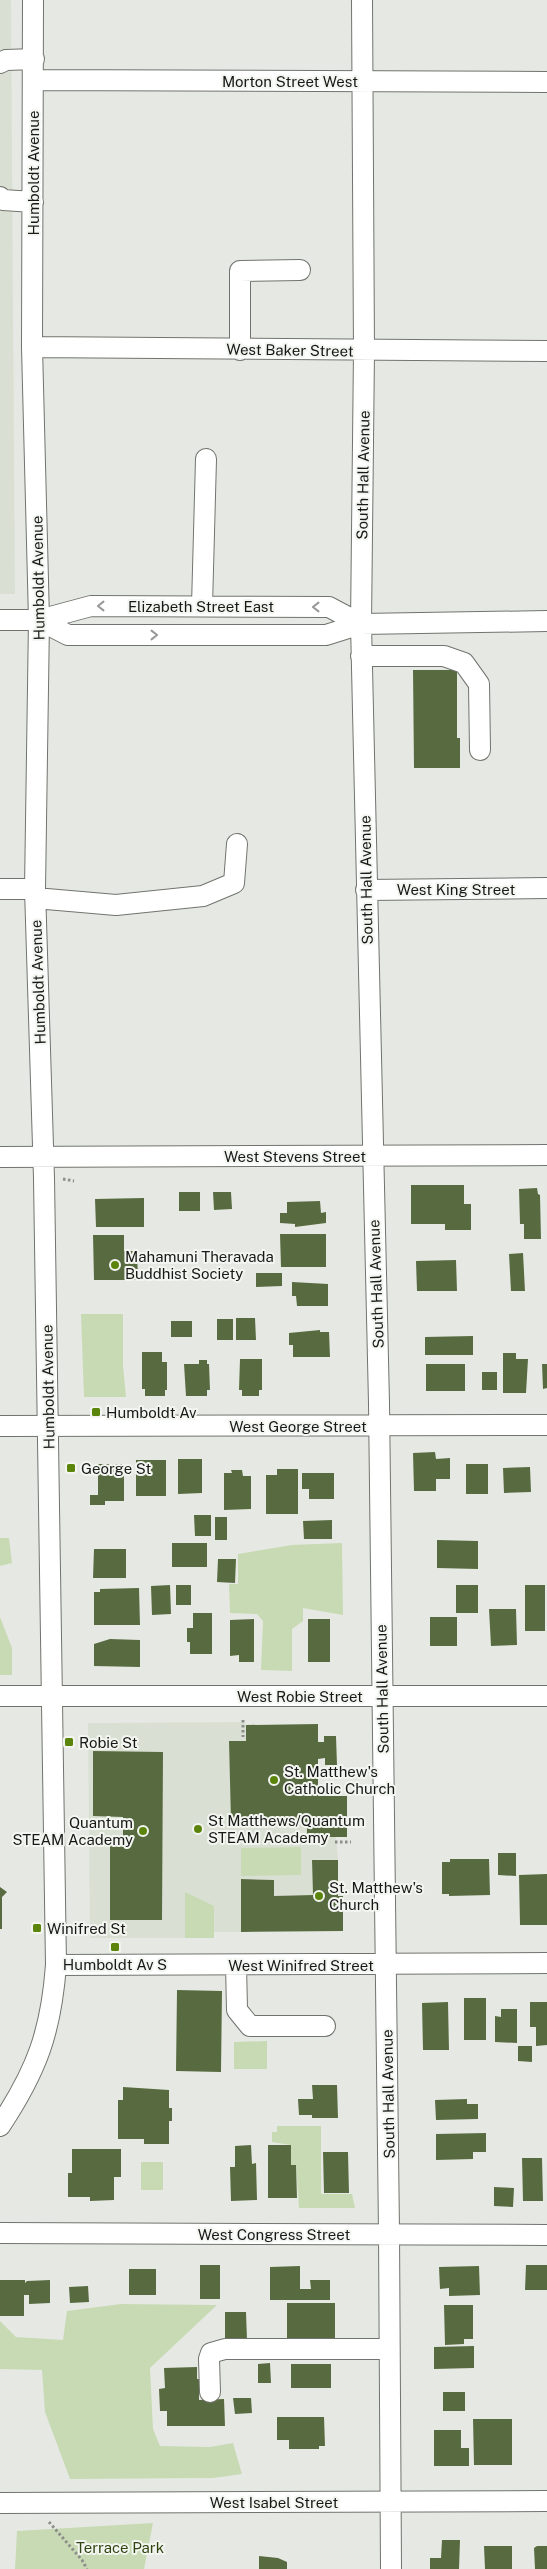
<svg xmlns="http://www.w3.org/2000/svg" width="547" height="2569" font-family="'Public Sans',sans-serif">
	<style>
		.built { fill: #d9e0d3 }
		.green { fill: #c8dab4 }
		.building { fill: #586b40 }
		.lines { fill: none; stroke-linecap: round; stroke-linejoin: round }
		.minor-casing { stroke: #71746e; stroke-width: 22 }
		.path { stroke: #8c8e8a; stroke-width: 3; stroke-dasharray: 2.5 2.5; stroke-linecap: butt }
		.minor { stroke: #fff; stroke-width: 20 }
		.oneway { stroke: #979897 }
		.poi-dot { fill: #5b840b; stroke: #f3f6f0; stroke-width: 2 }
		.labels { text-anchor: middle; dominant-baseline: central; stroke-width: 4; stroke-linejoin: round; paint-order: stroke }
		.street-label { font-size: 15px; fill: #181917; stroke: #f3f6f0 }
		.poi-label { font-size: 15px; fill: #181917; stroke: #f3f6f0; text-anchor: start }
		.park-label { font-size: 15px; fill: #304511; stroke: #f3f6f0 }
	</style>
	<rect width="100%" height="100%" fill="#e6e9e3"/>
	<path class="built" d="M0 0H11L15 594H0Z
		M243 1722 246 1725V1741H229L231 1822H307L308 1837H336L338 1860H312L313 1895 274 1896V1880L241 1879V1932H214V1938H90L88 1723Z"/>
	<path class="green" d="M81 1314H123V1366L126 1397H84Z
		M0 1538H9L12 1563 0 1566Z
		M342 1543 343 1615 303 1608V1621L292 1629V1671L261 1670 263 1621 257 1614 230 1613 229 1584H238V1554L292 1545Z
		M0 1617 12 1648V1675H0Z
		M301 1847V1875L241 1876V1848Z
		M185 1892 214 1906V1938H185Z
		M267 2041V2069H234V2042Z
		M277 2126H321V2194H352L355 2208H299L296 2165H291V2145L272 2142V2132H277Z
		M141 2162H163V2190H141Z
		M121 2304 217 2305 150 2368 153 2429 160 2446 210 2447 233 2443 242 2474 213 2478 70 2479 45 2412 42 2370 0 2369V2321L16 2337 63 2340 67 2311Z
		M153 2523 144 2569H15L17 2531Z"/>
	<path class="building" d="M413 670H457V738H460V768H414Z
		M411 1185H464V1204H471V1230H445V1224H411Z
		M537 1188 538 1194 540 1195 541 1239H524V1224H520L519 1189Z
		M179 1192H200V1211H179Z
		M213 1192H231L232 1209 214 1210Z
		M144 1198V1227H96L95 1199Z
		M320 1201 321 1213 326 1212V1223L295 1227V1224L280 1223V1213H287V1202Z
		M280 1234H326V1267H281Z
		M93 1235H124V1251H137L138 1280H94Z
		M523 1253 525 1291H511L509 1254Z
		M456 1260 457 1291H417L416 1261Z
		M256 1273H282V1286L256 1287Z
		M292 1282 328 1284V1306H297L296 1296H292Z
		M236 1318H255L256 1340H236Z
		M217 1319H233V1340H217Z
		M171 1321H192V1337H171Z
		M320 1330V1332H329L330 1357H293V1345H289V1333Z
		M473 1336V1355H425V1337Z
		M142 1352H162V1362H167V1390H165V1396H145V1389H142Z
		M503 1353H516V1359H528L526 1393H503Z
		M240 1359H262V1390H259V1396H242V1390H239Z
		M199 1360H207V1364H209L210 1390H207V1396H186L184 1364H199Z
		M426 1364H465V1391H426Z
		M542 1364H547V1388L543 1389Z
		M482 1372H497V1390H482Z
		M435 1452 436 1459 450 1458V1479H436V1491H414L413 1453Z
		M178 1459H202V1493L178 1494Z
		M136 1460H166V1496H136Z
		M98 1464H124V1501H105V1505H90V1495H98Z
		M466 1464H488V1494H466Z
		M530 1467 531 1492 504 1493 503 1468Z
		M277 1469H298V1514H266V1475H277Z
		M231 1470H242L243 1476H251V1509L224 1510V1473H232Z
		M302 1473H334V1499H309V1489H302Z
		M194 1515H211V1536H195Z
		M215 1517H227V1540H215Z
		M332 1520V1539H304L303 1521Z
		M437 1540 478 1541V1569L437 1568Z
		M172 1543H207V1567H172Z
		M94 1549H126V1578H93Z
		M218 1559H236L235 1583 217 1582Z
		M170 1585 171 1614 152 1615 151 1586Z
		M176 1585H191V1605H176Z
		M456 1585H478V1613H456Z
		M525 1585H545V1631H525Z
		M139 1588 140 1625H94V1592H100V1589Z
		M489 1609H516L517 1645 491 1646Z
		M193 1613H212V1654H190V1642H187V1628H193Z
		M430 1617H457V1646H430Z
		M254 1619V1662H239V1655L230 1656V1620Z
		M308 1619H330V1662H308Z
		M110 1639 140 1640V1667L94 1666V1644Z
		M318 1724V1742H324V1736H336L337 1765H325V1758L318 1759V1796H347V1837H307V1822H231L229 1741H246V1725Z
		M93 1751 163 1752 162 1920H110V1845H123V1817L93 1816Z
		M498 1853H516V1876L498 1875Z
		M450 1859H489L490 1895 449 1896V1894H442V1862H450Z
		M312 1860H338V1896H343V1931L241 1932V1879L274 1880V1896L313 1895Z
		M547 1874V1925H520L519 1875Z
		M0 1887 7 1892 2 1897V1929H0Z
		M177 1990 222 1991 221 2072 176 2071Z
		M464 1998H486V2040H464Z
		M448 2002 449 2050H423L422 2003Z
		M530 2002H547V2045L536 2046V2027H530Z
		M501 2009H517V2043L495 2042V2016L501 2017Z
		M518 2046H532V2062L518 2061Z
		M312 2085H337L338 2118H312V2115H299L298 2099H313Z
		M123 2087 169 2090V2108H172V2121H169V2144H144V2139H118V2100H123Z
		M467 2099V2104H478V2119L436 2120 435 2100Z
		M486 2133V2152H473V2159L436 2160V2134Z
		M251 2145 252 2164 256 2163 257 2200 231 2201 230 2167H235V2146Z
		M268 2145H291V2165H296L297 2198H268Z
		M72 2149H121V2177H114V2200L90 2201V2197H68V2173H72Z
		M323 2152H348L349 2193H324Z
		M522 2158H542L543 2201H523Z
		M494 2187 514 2188 513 2207 494 2206Z
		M200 2265H220V2299H200Z
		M526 2265H547V2290H525Z
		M300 2266V2289H311L310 2280H330V2300H270V2267Z
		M479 2266 480 2295 449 2296V2288L440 2289 439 2267Z
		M129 2269H156V2295H129Z
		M0 2280H25V2283L27 2281 50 2280V2303L29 2304V2295H24V2316H0Z
		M88 2286 89 2302 70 2303 69 2287Z
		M287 2303H335V2338H287Z
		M444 2305H473V2339H464V2344L445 2345Z
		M225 2312H246L247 2340 225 2341Z
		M474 2346V2368L434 2369V2347Z
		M270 2363 271 2383H258V2364Z
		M291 2364H331V2388H291Z
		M197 2367V2379H202L203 2392H199V2400L224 2399 225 2426H167V2411H160L159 2389 165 2388 164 2368Z
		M443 2392H465V2411H443Z
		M233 2398H251L252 2413 235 2414Z
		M277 2417H324L325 2446H319V2449H289V2440H277Z
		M473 2419H512V2465H474Z
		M434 2430H461V2448H469V2466H434Z
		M442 2540H460L459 2569H430V2558H441Z
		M484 2546H512V2569H485Z
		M537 2546H547V2569H535L534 2548Z
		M259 2556 278 2558 287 2562V2569H259Z"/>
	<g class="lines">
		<defs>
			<path id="minor" d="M362 0 364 351 361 624 379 1403 389 2232 391 2569
				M0 63 6 60 34 59
				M34 80 547 82
				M0 197 3 200 33 202
				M32 347 547 351
				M240 350V271L300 270
				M202 606 206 459
				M0 620H39L91 606 329 607 361 624
				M39 620 68 635H326L361 624 547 621
				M361 656H444L464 663 479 684 480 750
				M0 889H35
				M366 890 547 888
				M35 898 116 905 203 896 234 883 237 844
				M0 1157 547 1155
				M0 1426 547 1425
				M0 1696H547
				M56 1965 547 1963
				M236 1965 237 2010 250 2026H325
				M0 2126C37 2070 51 2032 56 1965L44 1178 35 889 39 620 32 347 33 0
				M0 2233 547 2235
				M210 2392 209 2359 211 2353 225 2349H389
				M0 2503 547 2501"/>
		</defs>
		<use href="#minor" class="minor-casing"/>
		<path class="path" d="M63 1179 74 1181
			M243 1720V1737
			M335 1842H351
			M49 2522 82 2560 87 2569"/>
		<use href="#minor" class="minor"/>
	</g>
	<defs><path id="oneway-chevron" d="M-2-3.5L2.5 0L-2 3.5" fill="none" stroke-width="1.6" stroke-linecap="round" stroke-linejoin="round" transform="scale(1.25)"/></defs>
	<g class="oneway">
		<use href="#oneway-chevron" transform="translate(101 606) rotate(180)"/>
		<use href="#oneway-chevron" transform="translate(316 607) rotate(-180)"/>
		<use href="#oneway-chevron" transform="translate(154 635)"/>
	</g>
	<g class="poi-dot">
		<circle cx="115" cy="1265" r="5"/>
		<rect x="91" y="1407" width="10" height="10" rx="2.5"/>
		<rect x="66" y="1463" width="10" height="10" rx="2.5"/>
		<rect x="64" y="1737" width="10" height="10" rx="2.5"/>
		<circle cx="274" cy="1780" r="5"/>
		<circle cx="198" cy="1829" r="5"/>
		<circle cx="143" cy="1831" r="5"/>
		<circle cx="319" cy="1896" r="5"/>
		<rect x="32" y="1923" width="10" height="10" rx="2.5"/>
		<rect x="110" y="1942" width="10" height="10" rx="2.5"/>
	</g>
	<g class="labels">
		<g class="street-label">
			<text x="290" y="81">Morton Street West</text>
			<text transform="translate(33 173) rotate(-90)">Humboldt Avenue</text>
			<text transform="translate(290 350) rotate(1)">West Baker Street</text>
			<text transform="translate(363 475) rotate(-89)">South Hall Avenue</text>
			<text transform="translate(38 578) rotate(-91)">Humboldt Avenue</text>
			<text x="201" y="606">Elizabeth Street East</text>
			<text transform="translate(366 880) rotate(-91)">South Hall Avenue</text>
			<text x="456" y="889">West King Street</text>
			<text transform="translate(38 982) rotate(-92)">Humboldt Avenue</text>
			<text x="295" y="1156">West Stevens Street</text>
			<text transform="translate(376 1284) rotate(-92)">South Hall Avenue</text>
			<text transform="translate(48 1387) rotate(-91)">Humboldt Avenue</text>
			<text x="298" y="1426">West George Street</text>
			<text transform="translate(382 1689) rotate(-91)">South Hall Avenue</text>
			<text x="300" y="1696">West Robie Street</text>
			<text x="301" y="1965">West Winifred Street</text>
			<text transform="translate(388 2094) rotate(-91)">South Hall Avenue</text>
			<text x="274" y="2234">West Congress Street</text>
			<text x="274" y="2502">West Isabel Street</text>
		</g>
		<g class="poi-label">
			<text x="125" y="1256">Mahamuni Theravada<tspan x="125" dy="17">Buddhist Society</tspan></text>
			<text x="106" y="1412">Humboldt Av</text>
			<text x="81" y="1468">George St</text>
			<text x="79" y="1742">Robie St</text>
			<text x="284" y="1771">St. Matthew's<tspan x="284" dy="17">Catholic Church</tspan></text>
			<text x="208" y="1820">St Matthews/Quantum<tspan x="208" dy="17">STEAM Academy</tspan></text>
			<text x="133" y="1822" text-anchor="end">Quantum<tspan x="133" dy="17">STEAM Academy</tspan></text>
			<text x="329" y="1887">St. Matthew's<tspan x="329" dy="17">Church</tspan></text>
			<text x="47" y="1928">Winifred St</text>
			<text x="115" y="1964" text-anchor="middle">Humboldt Av S</text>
		</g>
		<g class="park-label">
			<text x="120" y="2547">Terrace Park</text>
		</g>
	</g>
</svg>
